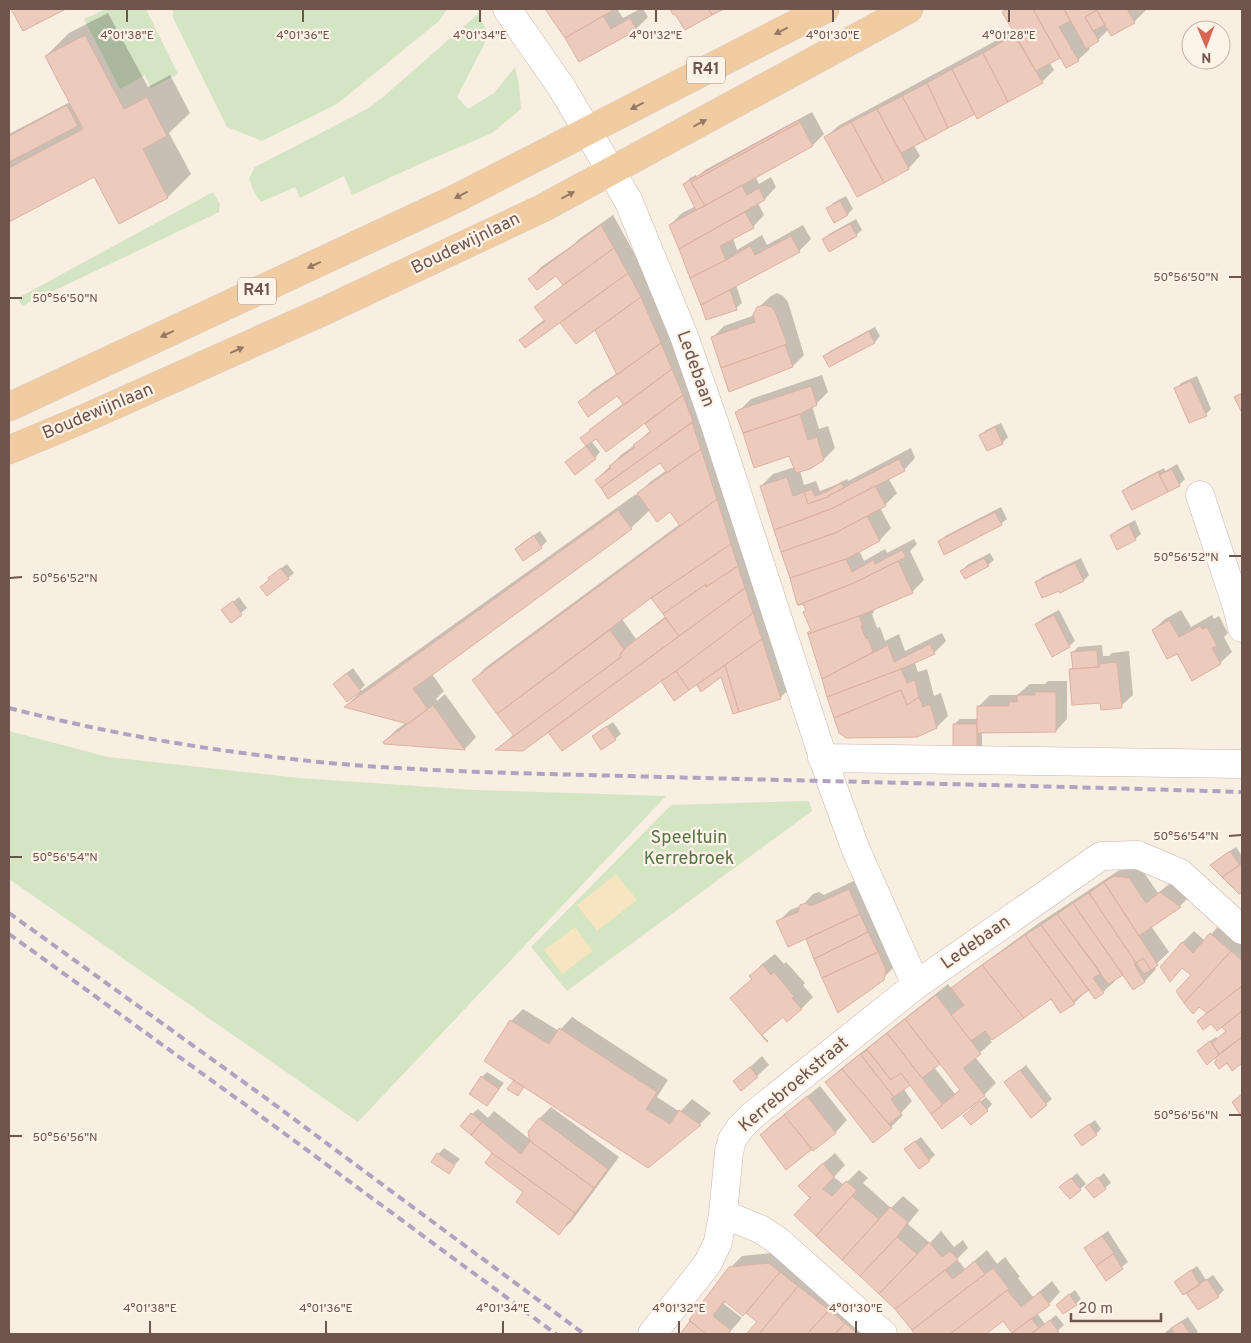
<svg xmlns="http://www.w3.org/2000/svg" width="1251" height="1343" font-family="Overpass,sans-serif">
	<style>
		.green { fill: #d4e5c3 }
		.sand { fill: #f6e5c0 }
		.shadow { fill: #0003; fill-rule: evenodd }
		.building { fill: #eccbbd; stroke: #ddb19f }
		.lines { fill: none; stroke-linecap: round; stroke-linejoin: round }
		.street-casing { stroke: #c9b5aa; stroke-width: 29 }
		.primary-casing { stroke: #d7cfcd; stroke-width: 29 }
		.street { stroke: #fff; stroke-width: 28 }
		.primary { stroke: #f2cca1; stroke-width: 28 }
		.rail { stroke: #b0a3c1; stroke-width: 4; stroke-dasharray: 8 5; stroke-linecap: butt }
		.oneway { fill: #967965 }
		.ticks { fill: none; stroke: #6f554b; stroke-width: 2 }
		.labels { text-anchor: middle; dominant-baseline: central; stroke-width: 4.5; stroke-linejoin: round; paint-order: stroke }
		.shield { fill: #fdf3e8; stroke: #9a847a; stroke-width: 1 }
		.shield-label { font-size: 16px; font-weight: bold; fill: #6f554b }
		.street-label { font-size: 18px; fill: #6f554b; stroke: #fdf3e8 }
		.park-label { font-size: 18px; fill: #577345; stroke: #fdf3e8 }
		.ticks-label { font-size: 12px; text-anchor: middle; fill: #6f554b; stroke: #fdf3e8; stroke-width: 4.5; stroke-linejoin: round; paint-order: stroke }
	</style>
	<rect width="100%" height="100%" fill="#f9eee2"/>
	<path class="green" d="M106 9H146L178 74 151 88 145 75 120 89 84 19Z
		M173 9H447L439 21 337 104 262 141 227 127 173 18Z
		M478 14 489 35 457 97 468 109 494 93 515 67 519 85 521 109 492 133 422 163 352 195 344 176 300 198 295 187 261 202 254 192 249 178 255 167 367 109 382 98Z
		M213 192 220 204 219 212 22 306 18 298Z
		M9 731 108 757 299 778 475 790 666 796 358 1122 9 879Z
		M809 801 812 811 567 991 531 947 671 805Z"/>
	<path class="sand" d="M616 874 637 900 597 931 577 905Z
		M575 927 593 951 562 974 544 950Z"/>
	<path class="shadow" d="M13 9H63L23 30Z
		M546 9H617L623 18 640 9H643L648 17 636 29 566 37Z
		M1006 9H1145L1146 10 1134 22 1109 29 1098 40 1088 46 1090 49 1078 60 1061 56 1049 62 1054 70 1042 82 975 112 914 145 920 156 909 168 858 196 826 137 838 126 1014 31 1003 12Z
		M108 13 148 87 170 75 190 113 169 133 191 174 168 197 119 223 95 176 9 221V134L70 102 46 56 69 33Z
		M812 112 824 134 813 145 755 176 759 184 771 177 776 187 765 199 758 203 764 215 753 227 733 238 737 250 762 235 767 245 803 225 811 239 799 251 736 285 742 303 736 308 706 319 670 225 682 213 696 206 684 184 690 178 696 175 697 177 705 170Z
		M846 196 853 209 848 214 835 221 828 209 833 203Z
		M613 215 652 285 792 686 780 698 722 675 703 681 702 679H661L548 731 498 749 514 734 474 680 485 668 680 524 670 510H650L631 528 432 674 444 691 436 699 437 701 445 694 476 737 465 749 424 746 384 742 396 730 407 722 346 706 361 691 360 690 335 684 340 678 353 668 365 685 360 690 361 691 636 494 637 495 650 482 667 470 661 461 596 480 622 454 635 445 651 430 646 422 596 438 592 442 600 452 595 458 572 457 587 446 582 438 593 427 624 403 617 394 580 403 591 391 617 373 596 328 576 342 561 321 521 340 532 329 545 319 536 307 548 296 564 284 556 274 530 279 541 267 574 244 579 239ZM652 596 666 616 636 639 622 619Z
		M856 219 862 230 856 235 824 239 829 234Z
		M777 293 783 296 788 302 804 355 793 366 730 391 712 338 724 326 755 315 758 308 771 296Z
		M875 327 880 336 875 342 830 366 825 356 830 351Z
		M822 375 828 392 816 404 812 406 819 429 828 426 835 448 824 459 800 471 804 485 816 481 820 491 833 486 847 479 848 481 911 448 915 458 904 470 888 478 897 493 885 505 880 508 891 528 880 540 859 550 864 561 885 549 887 553 914 539 917 544 910 551 924 580 912 592 873 609 874 612 872 614 877 628 880 627 885 641 899 634 905 651 942 633 946 641 934 653 914 661 918 672 927 669 934 696 941 693 948 716 937 727 840 732 808 633 812 629 807 610 761 486 773 474 795 467 790 454 737 413 751 399Z
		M1197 376 1211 409 1206 414 1176 389 1181 383Z
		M1001 423 1008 437 1002 443 981 435 986 430Z
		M1177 464 1185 479 1179 485 1123 491 1129 486 1164 468 1165 471Z
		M1001 507 1007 519 1001 524 940 542 945 536Z
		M1135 520 1141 534 1135 539 1111 535 1117 530Z
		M540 531 547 541 541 547 524 559 516 549 522 543Z
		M990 553 994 560 988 565 962 571 967 565Z
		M1081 558 1089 575 1084 580 1061 591 1036 583 1042 577Z
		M287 564 294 573 288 578 270 579 275 573Z
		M239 597 247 608 231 621 223 610Z
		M1059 610 1075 641 1069 646 1037 624 1042 619Z
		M1181 610 1191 627 1212 615 1214 619 1219 616 1228 633 1224 637 1232 652 1220 663 1177 652 1153 630 1165 619Z
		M1102 645 1103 656H1109L1112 653 1129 651 1133 695 1121 706 1101 701 1070 670 1074 666 1073 652 1078 647Z
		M1048 681H1067V719L1056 731 982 732V746L976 751 954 724 960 719H978V707L990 695H1017L1030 684H1045Z
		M613 722 621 734 615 739 594 736 599 731Z
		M1236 847 1242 856V894L1212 865 1217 860Z
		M1127 865 1140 867 1158 893 1173 881 1192 894 1180 906 1151 926 1169 952 1154 966 1156 969 1145 981 1133 988 1124 973 1114 979 1115 981 1103 992 1089 989 1074 1003 1051 997 990 1040 992 1042 975 1057 996 1083 984 1095 942 1127 910 1083 903 1088 912 1101 901 1113 903 1115 891 1127 873 1141 827 1083 838 1071 948 984 952 989 965 977 1039 923ZM940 1062 961 1089 955 1094 934 1067Z
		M860 878 895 966 883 978 839 1011 806 938 778 922 790 910 803 905 813 894 819 892 824 895Z
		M1222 922 1242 939V1062L1233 1070 1227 1062 1218 1059 1222 1053 1221 1052 1207 1063 1204 1045 1216 1037 1218 1039 1227 1030 1223 1025 1211 1022 1198 1021 1207 1012 1192 975 1183 967 1170 980 1182 943 1194 931 1205 941Z
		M775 954 784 964 786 962 805 983 803 985 813 997 801 1009 783 1016 732 998 753 978 751 976 762 964Z
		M523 1009 559 1031 572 1017 668 1080 657 1097 680 1112 692 1099 711 1113 700 1124 648 1166 525 1086 518 1094 511 1021Z
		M762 1056 769 1065 757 1076 741 1089 735 1081Z
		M1026 1065 1052 1099 1031 1116 1006 1082Z
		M487 1072 504 1083 487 1105 482 1077Z
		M820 1086 847 1120 836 1132 813 1149 761 1135 773 1123Z
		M986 1097 992 1104 987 1110H970Z
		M551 1107 619 1157 571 1222 559 1233 494 1152 472 1114 478 1109 488 1118 494 1111 532 1141 529 1133 540 1118Z
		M1095 1120 1101 1129 1096 1134 1081 1130Z
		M921 1137 935 1155 920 1168 911 1144Z
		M444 1148 460 1159 448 1172 432 1161Z
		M835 1153 845 1165 834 1177 844 1185 859 1170 868 1178 863 1183 891 1208 903 1196 919 1210 908 1224 930 1243 941 1231 954 1247 963 1240 968 1248 957 1259 965 1269 987 1250 997 1264 1005 1257 1020 1277 1018 1278 1033 1297 1052 1281 1060 1292 1049 1304 1037 1313 1045 1324 1056 1315 1064 1325 1054 1334H1015L1003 1319 984 1334H916L896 1308 796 1215 812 1198 811 1174Z
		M1077 1173 1086 1184 1080 1189 1067 1182Z
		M1104 1173 1111 1183 1094 1197 1087 1187Z
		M1108 1231 1128 1262 1107 1279 1086 1249 1091 1243Z
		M781 1252 868 1334H748L759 1321 746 1311 725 1301 724 1304 742 1318 728 1334H681L730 1268 742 1256Z
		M1197 1266 1206 1280 1213 1275 1224 1290 1218 1296 1186 1291 1175 1282 1181 1277Z
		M1075 1290 1081 1299 1076 1304 1063 1299Z
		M1188 1317 1198 1332 1195 1334H1176L1175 1333 1174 1334H1163L1178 1323Z"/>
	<path class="building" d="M11 9H66L23 31Z
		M545 9H615L565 38Z
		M670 9H709L712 15 685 30 675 14 673 15Z
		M709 9H724L712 15Z
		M1007 9H1033L1060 58 1036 71 1002 12Z
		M1033 9H1064L1070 21 1059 27 1079 61 1066 68Z
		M1064 9H1096L1097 10 1085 17 1099 41 1086 49Z
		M1096 9H1127L1135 23 1111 36Z
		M1097 10 1105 25 1093 31 1085 17Z
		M603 16 611 29 630 18 637 30 579 62 565 38Z
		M85 35 124 109 147 97 167 136 143 149 168 198 119 224 94 177 9 222V168L83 129 45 56Z
		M1014 35 1043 83 1008 102 983 53Z
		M983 53 1008 102 977 119 952 69Z
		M952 69 975 114 948 128 927 83Z
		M927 83 948 128 926 140 902 96Z
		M902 96 926 140 901 153 877 109Z
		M67 105 78 126 9 162V136Z
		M877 109 909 169 884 183 851 122Z
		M799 120 800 122 691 182 705 206 696 210 683 184Z
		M800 122 813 146 705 206 691 182Z
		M851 122 884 183 857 197 824 137Z
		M742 185 747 195 759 188 765 200 679 249 669 225Z
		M840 201 848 215 834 223 826 208Z
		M745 212 754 228 720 246 726 260 690 278 679 249Z
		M850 224 857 236 829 252 822 239Z
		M601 225 614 248 563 285 556 276 537 290 528 279Z
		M791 236 800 252 701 305 690 278 726 260 750 246 755 255Z
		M614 248 628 273 525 348 519 340 545 321 534 307Z
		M628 273 641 297 576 344 560 323Z
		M730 290 737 310 706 320 701 305Z
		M641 297 661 343 617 375 595 330Z
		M764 305 772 307 776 314 787 344 721 368 711 337 755 322 753 314 755 311 757 307Z
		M869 331 875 343 829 367 823 356Z
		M661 343 672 369 624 405 617 396 588 417 578 402Z
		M785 345 793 367 729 392 721 368Z
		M672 369 683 395 606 452 596 439 586 446 580 438 590 431 589 430Z
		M1191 381 1207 416 1189 423 1174 388Z
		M811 386 817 405 800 414 743 433 735 412 739 411 738 410Z
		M1242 393V413L1234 397Z
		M683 395 693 422 601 488 595 480 611 468 609 466 635 447 633 445 651 432 645 424Z
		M800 414 808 440 817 437 824 460 810 469 796 473 789 456 754 468 743 433Z
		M692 422 701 449 667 473 660 463 608 499 601 488Z
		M995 427 1003 444 987 451 979 435Z
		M586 446 596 459 575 475 565 462Z
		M701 449 717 499 680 526 670 512 657 522 637 493Z
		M899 459 905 471 831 509 774 530 760 486 787 477 793 496 804 492 808 504 828 497V496Z
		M1172 469 1180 486 1168 492 1159 475Z
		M1158 472 1168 492 1132 510 1122 491Z
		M841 483 844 488 828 496V497L808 504 804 492 812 489 815 496 826 492Z
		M875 486 886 506 835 533 781 552 774 530 831 509Z
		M717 499 731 544 651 598 497 714 472 680Z
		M618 510 632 529 413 689 428 709 408 724 344 707Z
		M995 512 1002 525 944 555 938 541Z
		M867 516 880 541 846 559 790 578 781 552 835 533Z
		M1129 525 1136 540 1117 550 1110 535Z
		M534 535 542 548 523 561 515 549Z
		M731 544 738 566 706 587V584L663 614 651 598Z
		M902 550 906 557 854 583 798 605 797 604 790 578 846 559 852 572 873 560 875 564Z
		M984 558 989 566 965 579 960 571Z
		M898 561 913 593 859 616 808 634 807 633 811 630 803 612 806 610 803 604 798 605 854 583Z
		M1075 563 1084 581 1060 593 1059 591 1042 598 1035 582Z
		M738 566 745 588 679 636 663 614 706 584V587Z
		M281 568 289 579 267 596 260 587 269 580 268 578Z
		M745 588 753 613 676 671 562 751 548 732Z
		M233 601 242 615 231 623 221 610Z
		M753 613 762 639 689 690 676 671Z
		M1054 615 1070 647 1052 657 1035 624Z
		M859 616 863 625 861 626 866 639 868 638 873 652 822 679 808 634Z
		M665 618 679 636 523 751 495 750 621 657 620 655 625 648Z
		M1169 620 1179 637 1200 626 1202 629 1207 627 1217 646 1212 648 1221 664 1192 681 1177 654 1167 659 1152 630Z
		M610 630 624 649 620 655 621 657 514 736 497 714Z
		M762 639 781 699 739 712 725 665Z
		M930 644 935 654 901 669 827 697 822 679 888 645 894 662Z
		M1097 650 1098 667 1073 669 1071 652Z
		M1117 662 1122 708 1101 710 1100 703 1072 705 1069 669 1100 667 1099 664Z
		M725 665 739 712 733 714 721 677 701 692 697 685Z
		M901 669 907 683 915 680 919 697 907 705 901 690 834 718 827 697Z
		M676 671 689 690 674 701 661 681Z
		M347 673 361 691 347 702 333 684Z
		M901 690 907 705 919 697 923 707 930 704 937 728 917 737 846 738 839 733 834 718Z
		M1035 692H1056V732L977 733V706H1008L1009 702H1017V695H1035Z
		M433 705 465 750 384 744 383 742Z
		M953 724H977V752L953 753Z
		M607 726 616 740 601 750 592 736Z
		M1230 851 1240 865 1222 877 1210 865Z
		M1242 863V892L1239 894 1222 877Z
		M1114 876 1129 878 1146 903 1160 892 1181 907 1139 936 1104 882Z
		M1104 882 1158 965 1151 970 1143 958 1136 963 1089 893Z
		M849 889 860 914 788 947 776 921 798 912 800 905 806 903 811 906Z
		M1089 893 1136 963 1134 964 1145 982 1133 990 1073 903Z
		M1073 903 1123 975 1108 984 1057 914Z
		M860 914 868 932 814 959 806 939Z
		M1057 914 1101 973 1093 978 1104 993 1095 999 1041 925Z
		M1041 925 1089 990 1073 1001 1025 935Z
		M868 932 878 952 822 978 814 959Z
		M1210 933 1231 951 1184 1003 1176 991 1191 975 1182 968 1170 982 1160 967 1182 942 1193 953Z
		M1025 935 1075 1004 1060 1013 1051 999 1024 1018 982 965Z
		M1231 951 1242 960V986L1207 1013 1199 1007 1193 1014 1184 1003Z
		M878 952 886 970 884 980 838 1013 822 978Z
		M1143 958 1151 970 1144 974 1136 963Z
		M763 965 771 975 774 972 794 996 792 998 802 1009 787 1022 783 1017 762 1035 768 1041 767 1042 730 998 752 979 749 976Z
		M982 965 1024 1018 992 1040 985 1031 971 1041 951 1015 964 1005 951 988Z
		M1242 986V1011L1217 1031 1211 1024 1203 1030 1197 1021Z
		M936 995 981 1054 963 1068 985 1096 942 1129 931 1114 960 1090 905 1019Z
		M1242 1011V1037L1219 1054 1212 1043 1226 1031 1222 1027Z
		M905 1019 940 1064 922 1078 887 1033Z
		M510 1020 549 1044 559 1028 657 1092 646 1109 670 1124 679 1110 701 1125 648 1168 484 1061Z
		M887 1033 943 1105 931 1114 901 1073 891 1080 867 1049Z
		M1242 1037V1063L1232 1071 1227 1063 1219 1069 1214 1062 1217 1060 1215 1058Z
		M1210 1041 1219 1054 1207 1065 1197 1051Z
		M867 1050 891 1080 901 1073 910 1085 894 1097 861 1055Z
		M860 1054 894 1097 891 1099 901 1114 889 1124 842 1069Z
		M750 1067 758 1077 741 1091 733 1081Z
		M842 1069 892 1128 873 1143 825 1082Z
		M1020 1070 1047 1105 1031 1118 1004 1082Z
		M481 1076 499 1089 487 1106 469 1094Z
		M514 1080 524 1087 518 1096 507 1089Z
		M1242 1094V1118L1232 1102Z
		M807 1096 836 1133 813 1151 784 1115Z
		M980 1101 988 1111 971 1125 963 1116Z
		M471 1113 482 1122 471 1135 460 1126Z
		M784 1115 812 1149 786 1170 760 1135Z
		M539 1118 608 1169 594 1188 530 1141 528 1132Z
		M482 1122 521 1154 530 1141 594 1188 575 1213 492 1153 471 1135Z
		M1089 1124 1097 1135 1082 1146 1074 1135Z
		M915 1141 930 1161 919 1169 904 1149Z
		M437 1153 455 1165 449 1174 431 1162Z
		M492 1153 575 1213 559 1235 516 1202 523 1192 485 1163Z
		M823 1163 834 1177 823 1189 832 1196 846 1181 857 1190 816 1236 794 1215 810 1198 798 1186Z
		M1098 1177 1106 1189 1094 1198 1085 1187Z
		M1071 1178 1081 1190 1070 1199 1059 1187Z
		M852 1196 879 1219 842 1260 816 1236Z
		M890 1207 908 1222 897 1237 860 1276 842 1260Z
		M1102 1236 1114 1253 1096 1266 1084 1248Z
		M897 1237 917 1254 879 1294 860 1276Z
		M929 1242 942 1257 950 1251 958 1260 895 1309 879 1294Z
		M1113 1254 1123 1269 1106 1281 1096 1266Z
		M975 1261 985 1274 912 1330 895 1309 945 1270 953 1279Z
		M769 1263 780 1272 743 1316 724 1301 713 1316 731 1330 728 1334H706L689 1320 729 1267Z
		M993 1268 1009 1289 950 1334H914L912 1330Z
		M1191 1270 1200 1285 1183 1295 1174 1282Z
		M780 1272 798 1286 759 1334H746L757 1322 746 1313Z
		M1207 1279 1219 1297 1198 1310 1186 1293Z
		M798 1286 829 1310 807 1334H759Z
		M1007 1290 1021 1307 1040 1292 1050 1305 1012 1333 1003 1321 986 1334H950Z
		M1069 1294 1077 1305 1063 1314 1056 1305Z
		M829 1310 845 1323 835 1334H807Z
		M1031 1318 1039 1328 1030 1334H1013L1012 1333Z
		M1050 1320 1059 1332 1056 1334H1031Z
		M690 1321 706 1334H680Z
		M1182 1322 1190 1334H1175L1171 1328Z
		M845 1323 858 1334H835Z"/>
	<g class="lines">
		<defs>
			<path id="street" d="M507 9 562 88 628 200 684 336 714 422 831 782 856 850 916 985
				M1200 495 1237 607 1242 628
				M822 758 1242 764
				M723 1214 760 1229 777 1240 883 1334
				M652 1334 708 1263 718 1242 723 1214 729 1152 732 1140 740 1128 753 1115 916 985 1101 856 1138 855 1180 873 1242 930"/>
			<path id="primary" d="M9 407 457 198 825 9
				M9 450 90 416 322 312 543 208 909 9"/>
		</defs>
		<use href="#street" class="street-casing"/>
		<use href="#primary" class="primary-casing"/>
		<use href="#street" class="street"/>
		<use href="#primary" class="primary"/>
		<path class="rail" d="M9 708C122 737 236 755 352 765 456 773 560 774 663 777 856 782 1049 786 1242 792
			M9 913 263 1096 584 1334
			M9 934 254 1111 556 1334"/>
	</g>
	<defs><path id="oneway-solid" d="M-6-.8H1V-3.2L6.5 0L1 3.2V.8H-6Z" transform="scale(1.25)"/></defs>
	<g class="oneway">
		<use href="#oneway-solid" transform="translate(781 31) rotate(153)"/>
		<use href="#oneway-solid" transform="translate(637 106) rotate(153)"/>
		<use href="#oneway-solid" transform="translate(700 123) rotate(-28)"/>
		<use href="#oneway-solid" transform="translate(461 195) rotate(153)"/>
		<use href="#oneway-solid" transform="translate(568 195) rotate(-28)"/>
		<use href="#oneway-solid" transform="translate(314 265) rotate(155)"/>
		<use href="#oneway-solid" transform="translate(167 334) rotate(155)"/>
		<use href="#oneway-solid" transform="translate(237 350) rotate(-24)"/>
	</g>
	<path class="ticks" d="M127 10V22M303 10V22M480 10V22M656 10V22M833 10V22M1009 10V22M1229 277H1241M10 298H22M1229 556H1241M10 578 22 577M1229 836 1241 835M10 857H22M1229 1115H1241M10 1136H22M150 1321V1333M326 1321V1333M503 1321V1333M679 1321V1333M856 1321V1333"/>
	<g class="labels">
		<g class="shield">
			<rect x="687" y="56.5" width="38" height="27" rx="4"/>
			<rect x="238" y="277.5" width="38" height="27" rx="4"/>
		</g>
		<g class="shield-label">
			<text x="706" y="70">R41</text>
			<text x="257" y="291">R41</text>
		</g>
		<g class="street-label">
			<text transform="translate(466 244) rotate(-26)">Boudewijnlaan</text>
			<text transform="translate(695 369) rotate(70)">Ledebaan</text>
			<text transform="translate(98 412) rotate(-23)">Boudewijnlaan</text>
			<text transform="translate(976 943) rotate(-35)">Ledebaan</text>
			<text transform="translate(794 1085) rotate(-40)">Kerrebroekstraat</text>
		</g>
		<g class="park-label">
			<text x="689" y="838">Speeltuin<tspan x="689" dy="21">Kerrebroek</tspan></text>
		</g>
	</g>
	<g class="ticks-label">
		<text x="127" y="39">4°01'38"E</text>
		<text x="303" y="39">4°01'36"E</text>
		<text x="480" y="39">4°01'34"E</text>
		<text x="656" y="39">4°01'32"E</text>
		<text x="833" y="39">4°01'30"E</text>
		<text x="1009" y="39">4°01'28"E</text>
		<text x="1186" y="281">50°56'50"N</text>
		<text x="65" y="302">50°56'50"N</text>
		<text x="1186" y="561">50°56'52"N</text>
		<text x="65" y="582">50°56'52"N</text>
		<text x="1186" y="840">50°56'54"N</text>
		<text x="65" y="861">50°56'54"N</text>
		<text x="1186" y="1119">50°56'56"N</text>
		<text x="65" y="1141">50°56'56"N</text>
		<text x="150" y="1312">4°01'38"E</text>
		<text x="326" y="1312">4°01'36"E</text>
		<text x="503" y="1312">4°01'34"E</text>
		<text x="679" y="1312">4°01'32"E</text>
		<text x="856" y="1312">4°01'30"E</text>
	</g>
	<rect width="1251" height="1343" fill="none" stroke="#6f554b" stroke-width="20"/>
	<g transform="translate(1206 45) rotate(179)"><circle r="24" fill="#fdf3e8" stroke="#c4b4a9"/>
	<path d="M0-4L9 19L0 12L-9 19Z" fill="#d86453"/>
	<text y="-8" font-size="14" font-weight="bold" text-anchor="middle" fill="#6f554b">N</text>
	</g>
	<path d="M1071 1313v8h90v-8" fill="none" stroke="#6f554b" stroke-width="2.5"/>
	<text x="1078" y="1313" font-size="15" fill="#6f554b" stroke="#fdf3e8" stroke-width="4" paint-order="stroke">20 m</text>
</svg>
